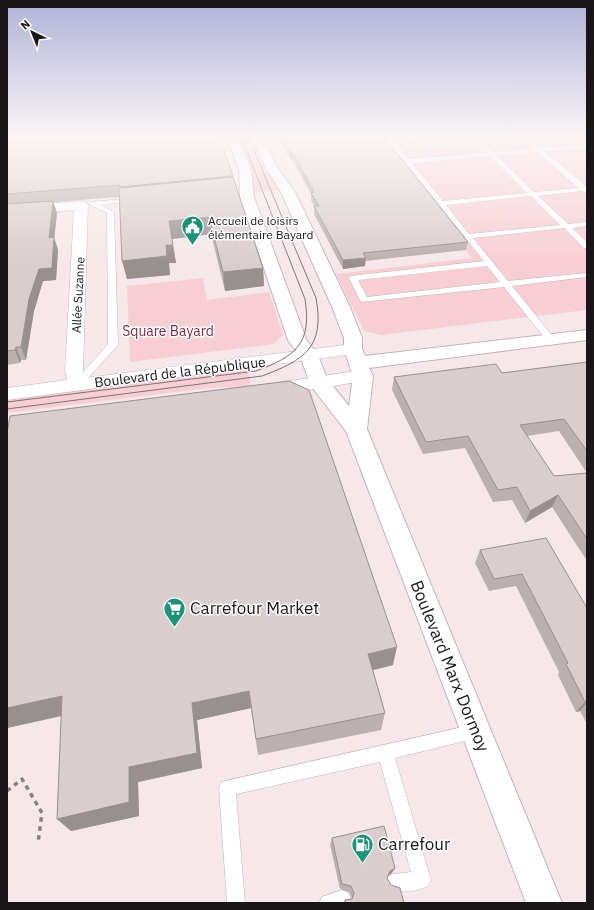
<svg xmlns="http://www.w3.org/2000/svg" width="594" height="910" font-family="'IBM Plex Sans',sans-serif">
	<style>
		.green { fill: #f7ced4 }
		.lines { fill: none; stroke-linecap: round; stroke-linejoin: round }
		.lane-casing { stroke: #c2b5b7; stroke-width: 1 }
		.street-casing { stroke: #c2b5b7; stroke-width: 1 }
		.secondary-casing { stroke: #c2b5b7; stroke-width: 2 }
		.path { stroke: #887f80; stroke-width: 3.5; stroke-dasharray: 4.5 4.5; stroke-linecap: butt }
		.lane { fill: #fff; fill-rule: evenodd }
		.street { fill: #fff; fill-rule: evenodd }
		.secondary { fill: #fff; fill-rule: evenodd }
		.tram { stroke: #7d7375; stroke-width: 1 }
		.wall { fill: #bbb0b1; fill-rule: evenodd }
		.shaded-wall { fill: #989090 }
		.building { fill: #d9cdce; stroke: #989090 }
		.labels { text-anchor: middle; dominant-baseline: central; stroke-width: 3; stroke-linejoin: round; paint-order: stroke }
		.far-poi-label { font-size: 12px; fill: #1a1516; stroke: #fff; text-anchor: start }
		.far-street-label { font-size: 12px; fill: #1a1516; stroke: #fff }
		.park-label { font-size: 14px; fill: #7f2940; stroke: #fff }
		.street-label { font-size: 14px; fill: #1a1516; stroke: #fff }
		.near-poi-label { font-size: 17px; fill: #1a1516; stroke: #fff; text-anchor: start }
		.near-street-label { font-size: 17px; fill: #1a1516; stroke: #fff }
	</style>
	<rect width="100%" height="100%" fill="#f6e8ea"/>
	<path class="green" d="M237 136H251L265 170 281 190 251 193 250 171Z
		M377 136H581L587 141V310L381 335 364 331 336 274 472 258Z
		M203 278 207 300 269 292 283 335 274 344 130 362 127 286Z
		M247 367 251 382 249 383 250 386 209 388 7 413V398Z"/>
	<g class="lines">
		<defs>
			<path id="lane" d="M384 136H390L393 139 438 136H458L455 138 395 142 409 159 486 153 469 136H475L492 152 534 149 520 136H526L540 148 580 145 570 136H576L587 144V149L544 151 587 187V194L582 191 538 196 568 224 587 222V226L572 228 587 242V248H584L564 228 473 238 508 281 587 273V277L512 286 554 338 556 340 554 342H548L504 287 361 302 349 278 350 276 484 261ZM538 152 578 188 534 192 496 155ZM489 156 527 193 443 201 412 163ZM531 196 560 225 469 234 446 205ZM487 266 500 282 367 297 358 280Z
				M134 198 137 200 136 201 101 205 114 212 118 345 80 387H74L72 385 74 383 108 344 107 213 89 204 92 202Z
				M476 724 481 727 484 732 481 737 395 758 431 880 428 886C417 891 399 894 388 889L385 883 388 877 394 874 411 872 380 762 236 794 245 903H227L219 788 221 782Z
				M342 890 348 893 351 899 349 903H319L322 897Z"/>
			<path id="street" d="M81 201 86 202 88 205 83 371 85 378 353 344 359 345 362 349 359 353 353 354 7 400V388L67 380 65 371 74 210 7 215V207Z
				M363 370 370 372 372 376 370 380 270 396 263 394 261 390 263 386 270 384Z"/>
			<path id="secondary" d="M227 136H237L251 170 254 197 306 339 318 355 327 379 349 406 353 376 344 349V338L332 307 281 192 266 168 251 136H261L278 168 295 192 350 307 362 338V349L365 356 587 330V340L369 368 373 376 367 429 562 903H526L346 431 311 386 300 356 288 340 240 197 239 170Z"/>
		</defs>
		<use href="#lane" class="lane-casing"/>
		<use href="#street" class="street-casing"/>
		<use href="#secondary" class="secondary-casing"/>
		<path class="path" d="M7 791 22 779 42 813 38 843"/>
		<use href="#lane" class="lane"/>
		<use href="#street" class="street"/>
		<use href="#secondary" class="secondary"/>
		<path class="tram" d="M7 402 256 371C296 356 312 344 305 299L241 136
			M7 409 262 376C305 360 325 347 316 298L248 136"/>
	</g>
	<path class="wall" d="M7 136 233 176V178L263 268 264 286 225 291 211 234 172 239 176 263H169L170 275 127 279 119 197 53 202 57 213 54 238 58 250 56 280 43 281 34 311 26 360H21L20 363 7 365Z
		M277 136H357L358 137 394 152 468 242 466 250 365 261V266L343 269 314 214V206L311 200V194L292 159H290Z
		M587 362V561L552 507 525 523 512 500 493 502 465 448 423 454 392 390 394 377 502 373ZM559 431 587 473 554 476 527 436Z
		M7 433 393 665 373 670 385 713 381 730 258 755 251 708 197 720 202 768 138 782 139 816 71 831 57 819 62 716 7 728Z
		M480 550 587 608V724L580 711 576 712 558 675 559 672 516 586 489 591 475 563Z
		M332 838 392 873 388 876 387 878 391 885 404 903H344L345 900 352 898 349 892 340 889 330 845Z"/>
	<path class="shaded-wall" d="M292 151V159H290V152Z
		M233 176 234 187 122 198 120 187Z
		M53 201 57 213 53 250 49 238Z
		M209 217 211 234 172 239 176 263H169L170 275 127 279 122 261 166 245 169 221Z
		M54 237 58 250 56 280 43 281 34 311 26 360 21 347 29 299 39 269Z
		M366 258 365 266 343 269V260Z
		M263 268 264 286 225 291 223 272Z
		M16 347 21 360 20 363 15 350Z
		M558 495 552 507 525 523 530 511Z
		M397 647 393 665 365 672 368 654Z
		M249 691 251 708 197 720 202 768 138 782 139 816 71 831 57 819 129 767 192 703Z
		M62 696 74 713 7 728V708Z
		M587 701V703L580 711 576 712 585 702Z
		M395 868 392 873 387 876 390 871Z"/>
	<path class="building" d="M7 136H219L233 176H231L120 187V185L7 194Z
		M281 136H357L358 137 381 136 394 152H396L468 242 363 253 366 258 343 260 314 206H319L311 193 314 192 292 151 290 152Z
		M233 177 263 268 223 272 209 217 169 221 173 245H166L167 256 122 261 119 188Z
		M53 201 49 238 54 237 52 268 39 269 29 299 21 347H16L15 350 7 351V204Z
		M587 362V451L564 419 520 425 554 476 587 473V539L558 495 530 511 517 487 498 490 468 436 426 442 394 377 496 364 502 373Z
		M289 381 309 390 397 647 368 654 385 713 256 739 249 691 192 703 197 753 129 767V802L57 819 62 696 7 708V433L10 416Z
		M546 538 587 608V701L585 702 566 664 568 663 522 574 494 579 480 550Z
		M384 826 395 868 390 871 387 878 391 885 400 888 404 903H346L345 900 352 899 354 893 351 886 342 884 332 838Z"/>
	<linearGradient id="sky" x2="0" y2="1"><stop stop-color="#afb2d7"/><stop offset="0.52" stop-color="#fbf5f6"/><stop offset="1" stop-color="#fbf5f6" stop-opacity="0"/></linearGradient>
	<rect width="594" height="263" fill="url(#sky)"/>
	<defs>
		<symbol id="civic-pin" viewBox="-11 -11 22 30"><path d="M0 17L-7.5 6A9.5 9.5 0 1 1 7.5 6Z" fill="#1c9378" stroke="#fff"/><path d="M-.6-6.5H3V-4.5H.6V-3L4-1V1h2V6H-6V1h2V-1L-.6-3ZM-1.2 2.5V6h2.4V2.5Z" fill="#fff"/></symbol>
		<symbol id="supermarket-pin" viewBox="-11 -11 22 30"><path d="M0 17L-7.5 6A9.5 9.5 0 1 1 7.5 6Z" fill="#1c9378" stroke="#fff"/><path d="M-6-5.5h2.5l.6 2H6L4.5 2H-2.5L-4.4-4H-6ZM-1.5 3.2a1.3 1.3 0 1 0 .1 0ZM3 3.2a1.3 1.3 0 1 0 .1 0Z" fill="#fff"/></symbol>
		<symbol id="fuel-pin" viewBox="-11 -11 22 30"><path d="M0 17L-7.5 6A9.5 9.5 0 1 1 7.5 6Z" fill="#1c9378" stroke="#fff"/><path d="M-5.5-6h7V0h2V4h1.3V-2.5L3-4.5l.8-.8L6-3V5H2.5V1h-1V6h-7ZM-4.2-4.7v3.2H.2V-4.7Z" fill="#fff"/></symbol>
	</defs>
	<g fill-rule="evenodd">
		<use href="#civic-pin" x="180" y="214" width="25" height="34"/>
		<use href="#supermarket-pin" x="162" y="596" width="25" height="34"/>
		<use href="#fuel-pin" x="350" y="832" width="25" height="34"/>
	</g>
	<g class="labels">
		<g class="far-poi-label">
			<text x="208" y="220">Accueil de loisirs<tspan x="208" dy="14">élémentaire Bayard</tspan></text>
		</g>
		<g class="far-street-label">
			<text transform="translate(78 295) rotate(-87)">Allée Suzanne</text>
		</g>
		<g class="park-label">
			<text x="168" y="331">Square Bayard</text>
		</g>
		<g class="street-label">
			<text transform="translate(180 372) rotate(-7)">Boulevard de la République</text>
		</g>
		<g class="near-poi-label">
			<text x="190" y="608">Carrefour Market</text>
			<text x="378" y="844">Carrefour</text>
		</g>
		<g class="near-street-label">
			<text transform="translate(450 666) rotate(68)">Boulevard Marx Dormoy</text>
		</g>
	</g>
	<rect width="594" height="910" fill="none" stroke="#1a1516" stroke-width="16"/>
	<g transform="translate(32 32) rotate(317)" stroke="#ffffff" stroke-width="3" paint-order="stroke">
	<path d="M0-3L7 15L0 10L-7 15Z" fill="#1a1516"/>
	<text y="-6" font-size="11" font-weight="bold" text-anchor="middle" fill="#1a1516">N</text>
	</g>
</svg>
